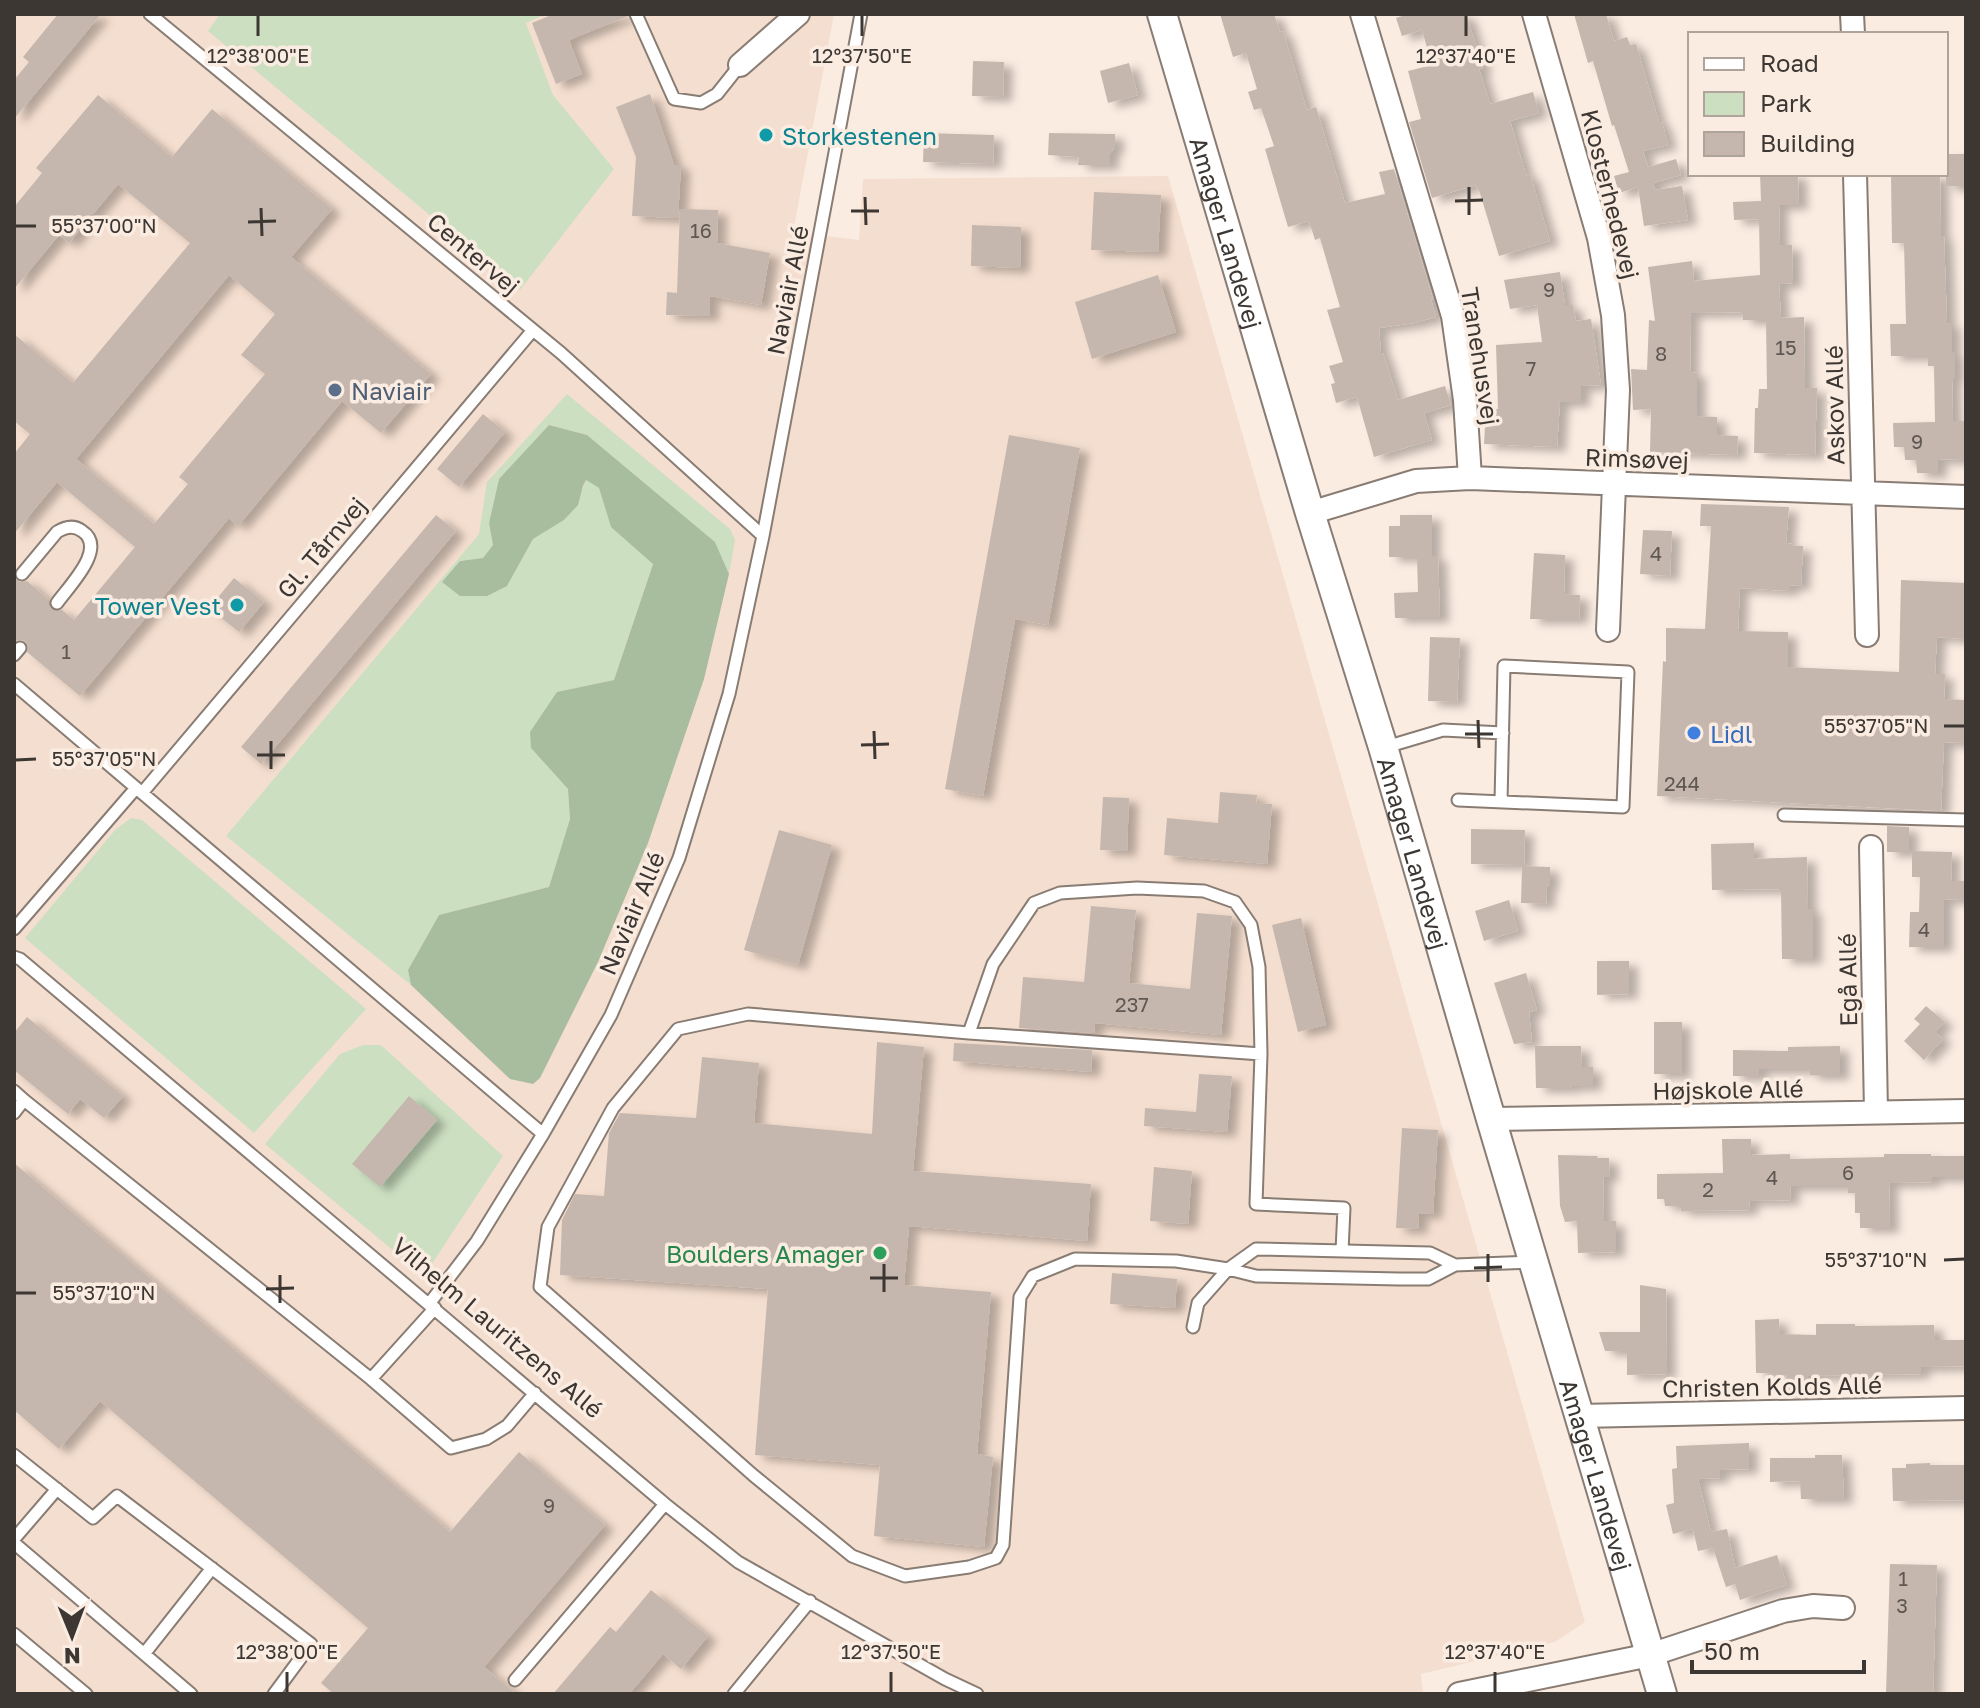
<svg xmlns="http://www.w3.org/2000/svg" width="1980" height="1708" font-family="'Golos Text',sans-serif">
	<style>
		.built { fill: #f4decf }
		.green { fill: #cce0c1 }
		.forest { fill: #a8bc9e }
		.building { fill: #c5b7ae; fill-rule: evenodd; filter: url(#shadow) }
		.lines { fill: none; stroke-linecap: round; stroke-linejoin: round }
		.service-casing { stroke: #897c73; stroke-width: 15 }
		.minor-casing { stroke: #897c73; stroke-width: 26 }
		.tertiary-casing { stroke: #897c73; stroke-width: 32 }
		.service { stroke: #fff; stroke-width: 11 }
		.minor { stroke: #fff; stroke-width: 22 }
		.tertiary { stroke: #fff; stroke-width: 28 }
		.ticks { fill: none; stroke: #3d3733; stroke-width: 3 }
		.culture-dot { fill: #0f9aa8; stroke: #fbece2; stroke-width: 3 }
		.service-dot { fill: #5c6f8a; stroke: #fbece2; stroke-width: 3 }
		.shop-dot { fill: #3f7fe0; stroke: #fbece2; stroke-width: 3 }
		.leisure-dot { fill: #2e9e5b; stroke: #fbece2; stroke-width: 3 }
		.labels { text-anchor: middle; dominant-baseline: central; stroke-width: 7; stroke-linejoin: round; paint-order: stroke }
		.number-label { font-size: 20px; fill: #5f5752 }
		.culture-label { font-size: 24px; fill: #0d838f; stroke: #fbece2; text-anchor: start }
		.street-label { font-size: 24px; fill: #3d3733; stroke: #fbece2 }
		.service-label { font-size: 24px; fill: #4e5e75; stroke: #fbece2; text-anchor: start }
		.shop-label { font-size: 24px; fill: #366cbe; stroke: #fbece2; text-anchor: start }
		.leisure-label { font-size: 24px; fill: #27864d; stroke: #fbece2; text-anchor: end }
		.ticks-label { font-size: 20px; text-anchor: middle; fill: #3d3733; stroke: #fbece2; stroke-width: 7; stroke-linejoin: round; paint-order: stroke }
	</style>
	<defs>
		<filter id="shadow"><feDropShadow dx="9" dy="5" stdDeviation="4" flood-color="#0004"/></filter>
	</defs>
	<rect width="100%" height="100%" fill="#fbece2"/>
	<path class="built" d="M14 14H834L793 232 859 240 863 179 1168 176 1585 1622 1555 1642 1421 1674 1423 1694H14Z"/>
	<path class="green" d="M220 14H546L526 23 553 95 614 169 520 290 208 31Z
		M567 394 730 529 735 540 729 574 715 542 587 435 549 425 499 479 489 523 493 545 483 558 460 561 507 586 533 539 564 520 577 505 586 480 599 488 611 527 653 563 614 680 558 692 531 748 568 789 570 819 549 887 439 915 408 970 411 985 226 836 479 534 487 482Z
		M131 818 142 820 366 1009 254 1133 25 938 115 830Z
		M363 1045H381L503 1156 429 1268 418 1271 265 1144 340 1054Z"/>
	<path class="forest" d="M549 425 587 435 715 542 729 574 704 679 648 843 598 962 540 1078 533 1084 510 1079 411 985 408 970 439 915 549 887 570 819 568 789 531 748 530 732 557 692 614 680 653 564 611 527 599 488 586 480 583 486 578 505 564 520 533 539 507 586 487 596H460L442 582 460 561 483 558 493 545 489 523 499 479Z"/>
	<path class="building" d="M58 14H101L14 119V80L29 62 23 57Z
		M554 14H628V16L569 40 582 74 556 84 532 23Z
		M1220 14H1274L1280 32 1283 31 1307 110 1316 107 1345 203 1385 194 1379 172 1394 169 1433 299 1431 300 1436 317 1414 323 1379 328 1381 353H1383L1398 400 1445 386 1451 405 1424 413 1432 440 1374 457 1357 397 1336 403 1331 384 1335 383 1329 366 1343 362 1327 310 1340 307 1320 238 1315 240 1309 221 1288 227 1265 149 1274 146 1261 108 1254 110 1248 92 1257 89 1246 53 1233 57Z
		M1408 14H1466L1483 68 1479 69 1490 104 1533 92 1539 113 1510 121 1526 175 1530 174 1550 241 1499 256 1479 190 1478 191 1476 185 1432 198 1409 122 1421 119 1408 71 1432 65 1422 30 1402 36 1396 18Z
		M1574 14H1606L1614 41 1627 37 1630 45 1636 44 1659 122H1662L1668 145 1643 151 1648 167 1676 159 1681 175 1653 183 1655 190 1682 186 1688 220 1644 226 1638 187 1619 193 1614 176 1629 172 1614 125 1612 126 1593 61 1588 63Z
		M973 61 1004 62 1003 97 972 96Z
		M1129 63 1138 95 1108 103 1100 71Z
		M650 94 674 165H681L678 218 632 216 636 157 616 107Z
		M98 95 172 157 212 109 332 209 291 257 431 374 381 433 342 401 238 526 229 518 80 696 27 652 28 646 25 641 21 640 14 641V577L20 582 27 581 49 600V606L52 610H62L74 620 135 547 57 482 14 534V454L30 434 14 421V334L73 383 190 243 118 184 69 243 59 235 14 289V207L42 173 36 168ZM229 275 275 314 241 355 265 374 179 477 188 484 154 524 76 459Z
		M924 133 994 135 993 164 923 162Z
		M1049 133 1115 134V147L1110 153V165H1078L1079 157 1048 155Z
		M1946 154H1966V186H1946Z
		M1760 174H1798L1799 205H1779L1780 245H1792L1793 283 1779 284 1781 318 1804 317 1805 388H1817L1815 455 1754 453 1755 408H1758L1759 389H1767L1766 320H1743V312L1691 313 1690 372 1697 373V416L1717 417V435L1738 436 1737 455 1650 452 1651 409 1633 410 1631 369 1647 370 1649 320 1655 321 1648 267 1692 261 1694 281 1760 275 1759 219 1734 220 1733 202 1761 201Z
		M1909 174H1940L1941 236H1944L1947 323H1952V352H1955V379H1952L1953 421H1966V460L1938 459V473H1917L1916 460H1905L1904 447H1894L1893 423 1935 422 1934 366H1928V356H1891L1890 324H1906L1904 243H1892L1891 176H1909Z
		M1094 192 1161 195 1158 252 1091 250Z
		M680 209 718 210 717 243 770 253 761 305 710 296V316L666 315 667 292 677 293Z
		M972 225 1021 227 1020 268 971 266Z
		M1560 272 1565 305H1573L1576 321 1591 319 1601 385 1581 386V402H1560L1557 447 1484 444 1486 409H1498L1496 345 1542 342 1537 305 1510 309 1504 280Z
		M1158 275 1176 332 1092 359 1075 302Z
		M483 414 505 432 459 487 437 469Z
		M1009 435 1080 448 1048 625 1015 619 983 796 945 789Z
		M1701 504 1789 507 1786 543 1792 544V546H1803L1801 586 1790 585V591L1740 588 1738 631 1788 632V667L1899 672 1901 580 1966 583V639L1937 637 1935 674H1945L1944 699 1966 700V743L1944 742 1941 811 1657 796 1663 661 1666 662V628L1705 629 1711 526H1700Z
		M436 515 456 531 261 764 241 747Z
		M1400 515H1432V556H1438L1440 618H1395L1394 593 1418 592 1417 557H1389V526H1400Z
		M1643 530 1672 531 1670 576 1640 574Z
		M1534 553 1565 555 1564 594 1580 595 1579 619H1530Z
		M234 578 264 602 239 632 209 608Z
		M1430 637 1460 638 1457 702 1428 701Z
		M1220 792 1257 795 1256 803 1272 804 1267 864 1164 855 1167 818 1218 823Z
		M1103 797 1129 798 1127 851 1100 850Z
		M1887 826 1909 827V852H1887Z
		M1471 829 1525 830 1524 865 1471 864Z
		M779 830 832 845 798 965 744 950Z
		M1754 843V859L1807 857 1808 909H1813V959H1782L1781 889 1712 890 1711 844Z
		M1912 851 1952 852 1951 881H1966V900L1944 899V947H1909L1910 912H1919L1920 877H1912Z
		M1522 866 1550 867V886L1547 885 1546 904 1521 903Z
		M1509 900 1518 931 1484 941 1475 911Z
		M1091 906 1136 910 1129 983 1190 989 1197 913 1232 916 1221 1035 1095 1023 1094 1033 1019 1028 1023 977 1084 982Z
		M1301 918 1326 1025 1298 1032 1272 925Z
		M1597 961H1629V994L1597 995Z
		M1526 973 1537 1010 1529 1012 1532 1042 1514 1044 1494 983Z
		M1926 1006 1945 1022 1935 1032 1943 1039 1924 1060 1904 1041 1920 1024 1914 1019Z
		M27 1017 123 1096 104 1118 80 1099 68 1114 14 1070V1033Z
		M1654 1022H1682V1074H1654Z
		M877 1042 924 1047 913 1171 1091 1184 1087 1241 909 1226 904 1285 991 1292 977 1454 993 1457 984 1547 874 1536 880 1465 755 1455 768 1289 560 1275 562 1220 575 1194 604 1196 609 1133 620 1113 696 1118 702 1057 759 1063 754 1123 872 1134Z
		M954 1043 1092 1050 1091 1072 953 1061Z
		M1535 1046H1581L1582 1067H1593V1086H1570L1571 1088H1536Z
		M1840 1046V1075H1810V1069H1759V1076H1733V1050L1788 1051V1047Z
		M1199 1074 1232 1076 1227 1132 1144 1126 1145 1108 1196 1112Z
		M409 1096 437 1120 380 1187 352 1164Z
		M1402 1128 1438 1130 1433 1214 1419 1213 1418 1229 1396 1228Z
		M1722 1139H1751V1155L1790 1154V1159L1884 1157V1154H1931V1156H1966V1177H1932V1182L1889 1183 1890 1228H1860V1213H1855V1193H1848V1186H1790L1791 1200 1749 1201 1750 1210 1681 1211 1680 1206H1665L1664 1199H1657V1174L1723 1173Z
		M1558 1155 1598 1156 1597 1158H1609L1610 1177H1603L1604 1221H1616V1252L1578 1253 1577 1221 1565 1222 1560 1206Z
		M14 1163 450 1532 519 1452 605 1525 484 1667 516 1694H334L321 1683 368 1628 100 1401 59 1449 14 1410Z
		M1154 1167 1192 1171 1188 1224 1150 1221Z
		M1112 1273 1177 1279 1175 1308 1110 1304Z
		M1640 1285 1666 1289 1667 1374 1627 1375V1351H1605L1599 1332H1640Z
		M1779 1319 1780 1334 1816 1335V1324H1855V1326L1934 1325 1935 1340H1966V1366L1921 1367V1374L1808 1376V1394H1787V1373H1756L1755 1320Z
		M1749 1443V1469L1720 1470V1478L1698 1479 1711 1532 1727 1529 1735 1568 1777 1555 1787 1585 1740 1600 1735 1584 1726 1587 1713 1548 1698 1551 1693 1529 1673 1534 1666 1505 1674 1503 1672 1469 1677 1468 1676 1446Z
		M1815 1455H1842L1844 1499H1801L1800 1481 1770 1482V1458H1815Z
		M1930 1463V1465H1966V1500L1893 1501 1892 1468H1906V1464Z
		M1890 1564 1937 1565 1933 1694H1886Z
		M651 1590 708 1636 681 1669 663 1654 629 1694H553L610 1627 616 1632Z"/>
	<g class="lines">
		<defs>
			<path id="service" d="M150 14 561 353 763 536
				M636 14 674 99 701 103 717 94 740 65
				M22 574 57 532C65 527 74 525 82 531 108 548 69 586 57 603
				M14 655 20 648
				M14 684 543 1134
				M1386 747 1443 730 1503 733
				M142 793 533 330
				M1458 800 1623 807 1628 672 1504 666 1501 802
				M1784 815 1966 820
				M14 929 136 788
				M14 957 20 959 665 1504 738 1562 945 1679 977 1694
				M969 1033 993 964 1034 903 1060 893 1137 888 1204 891 1235 902 1251 925 1259 967 1261 1054 969 1033 748 1014 678 1029 613 1108 548 1227 540 1287 753 1475 852 1556 905 1576 969 1567 996 1558 1003 1545 1020 1297 1033 1276 1075 1259 1176 1261 1228 1269 1256 1276 1399 1279H1428L1455 1265 1430 1253 1256 1249 1228 1269 1198 1303 1193 1327
				M1261 1054 1256 1204 1344 1208 1342 1251
				M14 1091 24 1100
				M14 1113 24 1100 371 1379 435 1308
				M1455 1265 1531 1262
				M429 1304 477 1241 543 1134 611 1015 679 858 729 694 763 536 861 14
				M371 1379 451 1448 486 1439 507 1426 535 1393
				M14 1455 93 1518 117 1496 311 1644 274 1694
				M14 1539 57 1489
				M14 1543 191 1694
				M14 1634 86 1694
				M144 1654 212 1568
				M515 1680 665 1504
				M734 1694 810 1601"/>
			<path id="minor" d="M1362 14 1453 316 1465 400 1470 478
				M1534 14 1599 238 1613 315 1618 390 1608 630
				M1852 14 1853 34
				M740 65 798 14
				M1855 174 1867 635
				M1310 513 1416 481 1470 478 1966 497
				M1871 847 1876 1112
				M1491 1119 1966 1111
				M1579 1416 1966 1408
				M1459 1694 1650 1655 1783 1611 1813 1606 1843 1608"/>
			<g id="tertiary">
				<path id="s1" d="M1162 14 1310 513 1383 747 1491 1119 1662 1694"/>
			</g>
		</defs>
		<use href="#service" class="service-casing"/>
		<use href="#minor" class="minor-casing"/>
		<use href="#tertiary" class="tertiary-casing"/>
		<use href="#service" class="service"/>
		<use href="#minor" class="minor"/>
		<use href="#tertiary" class="tertiary"/>
	</g>
	<path class="ticks" d="M258 16V36M862 16V36M1466 16V36M1469 187V215M865 197 866 225M1455 201 1483 200M261 208 262 236M851 211H879M248 222 276 221M16 226H36M1478 720 1479 748M1944 726H1964M874 731 875 759M1465 734H1493M271 741V769M861 745 889 744M257 755H285M16 760 36 759M1488 1254V1282M1944 1260 1964 1259M884 1264V1292M1474 1268 1502 1267M280 1275V1303M870 1278H898M266 1289 294 1288M16 1293H36M287 1672V1692M891 1672V1692M1495 1672V1692"/>
	<g class="culture-dot">
		<circle cx="766" cy="135" r="8"/>
		<circle cx="237" cy="605" r="8"/>
	</g>
	<circle class="service-dot" cx="335" cy="390" r="8"/>
	<circle class="shop-dot" cx="1694" cy="733" r="8"/>
	<circle class="leisure-dot" cx="880" cy="1253" r="8"/>
	<g class="labels">
		<g class="number-label">
			<text x="701" y="230">16</text>
			<text x="1549" y="289">9</text>
			<text x="1786" y="347">15</text>
			<text x="1661" y="353">8</text>
			<text x="1531" y="368">7</text>
			<text x="1917" y="441">9</text>
			<text x="1656" y="553">4</text>
			<text x="66" y="651">1</text>
			<text x="1682" y="783">244</text>
			<text x="1924" y="929">4</text>
			<text x="1132" y="1004">237</text>
			<text x="1848" y="1172">6</text>
			<text x="1772" y="1177">4</text>
			<text x="1708" y="1189">2</text>
			<text x="549" y="1505">9</text>
			<text x="1903" y="1578">1</text>
			<text x="1902" y="1605">3</text>
		</g>
		<g class="culture-label">
			<text x="782" y="135">Storkestenen</text>
			<text x="221" y="605" text-anchor="end">Tower Vest</text>
		</g>
		<g class="street-label">
			<text transform="translate(1611 194) rotate(76)">Klosterhedevej</text>
			<text stroke="none"><textPath href="#s1" startOffset="228">Amager Landevej</textPath></text>
			<text transform="translate(474 253) rotate(40)">Centervej</text>
			<text transform="translate(787 290) rotate(-79)">Naviair Allé</text>
			<text transform="translate(1481 356) rotate(81)">Tranehusvej</text>
			<text transform="translate(1834 405) rotate(-91)">Askov Allé</text>
			<text transform="translate(1637 458) rotate(2)">Rimsøvej</text>
			<text transform="translate(321 547) rotate(-50)">Gl. Tårnvej</text>
			<text stroke="none"><textPath href="#s1" startOffset="876">Amager Landevej</textPath></text>
			<text transform="translate(631 913) rotate(-67)">Naviair Allé</text>
			<text transform="translate(1847 980) rotate(-91)">Egå Allé</text>
			<text transform="translate(1728 1089) rotate(-1)">Højskole Allé</text>
			<text transform="translate(498 1327) rotate(40)">Vilhelm Lauritzens Allé</text>
			<text transform="translate(1772 1386) rotate(-1)">Christen Kolds Allé</text>
			<text stroke="none"><textPath href="#s1" startOffset="1524">Amager Landevej</textPath></text>
		</g>
		<g class="service-label">
			<text x="351" y="390">Naviair</text>
		</g>
		<g class="shop-label">
			<text x="1710" y="733">Lidl</text>
		</g>
		<g class="leisure-label">
			<text x="864" y="1253">Boulders Amager</text>
		</g>
	</g>
	<g class="ticks-label">
		<text x="258" y="63">12°38'00"E</text>
		<text x="862" y="63">12°37'50"E</text>
		<text x="1466" y="63">12°37'40"E</text>
		<text x="104" y="233">55°37'00"N</text>
		<text x="1876" y="733">55°37'05"N</text>
		<text x="104" y="766">55°37'05"N</text>
		<text x="1876" y="1267">55°37'10"N</text>
		<text x="104" y="1300">55°37'10"N</text>
		<text x="287" y="1659">12°38'00"E</text>
		<text x="891" y="1659">12°37'50"E</text>
		<text x="1495" y="1659">12°37'40"E</text>
	</g>
	<rect width="1980" height="1708" fill="none" stroke="#3d3733" stroke-width="32"/>
	<rect x="1688" y="32" width="260" height="144" fill="#fbece2" stroke="#afa49c" stroke-width="2"/>
	<rect x="1704" y="58" width="40" height="12" fill="#ffffff" stroke="#afa49c" stroke-width="2"/>
	<text x="1760" y="72" font-size="24" fill="#3d3733">Road</text>
	<rect x="1704" y="92" width="40" height="24" fill="#cce0c1" stroke="#afa49c" stroke-width="2"/>
	<text x="1760" y="112" font-size="24" fill="#3d3733">Park</text>
	<rect x="1704" y="132" width="40" height="24" fill="#c5b7ae" stroke="#afa49c" stroke-width="2"/>
	<text x="1760" y="152" font-size="24" fill="#3d3733">Building</text>
	<g transform="translate(72 1636) rotate(179)" stroke="#fbece2" stroke-width="6" paint-order="stroke">
	<path d="M0-6L14 30L0 20L-14 30Z" fill="#3d3733"/>
	<text y="-12" font-size="22" font-weight="bold" text-anchor="middle" fill="#3d3733">N</text>
	</g>
	<path d="M1692 1660v12h172v-12" fill="none" stroke="#3d3733" stroke-width="4"/>
	<text x="1704" y="1660" font-size="24" fill="#3d3733" stroke="#fbece2" stroke-width="6" paint-order="stroke">50 m</text>
</svg>
